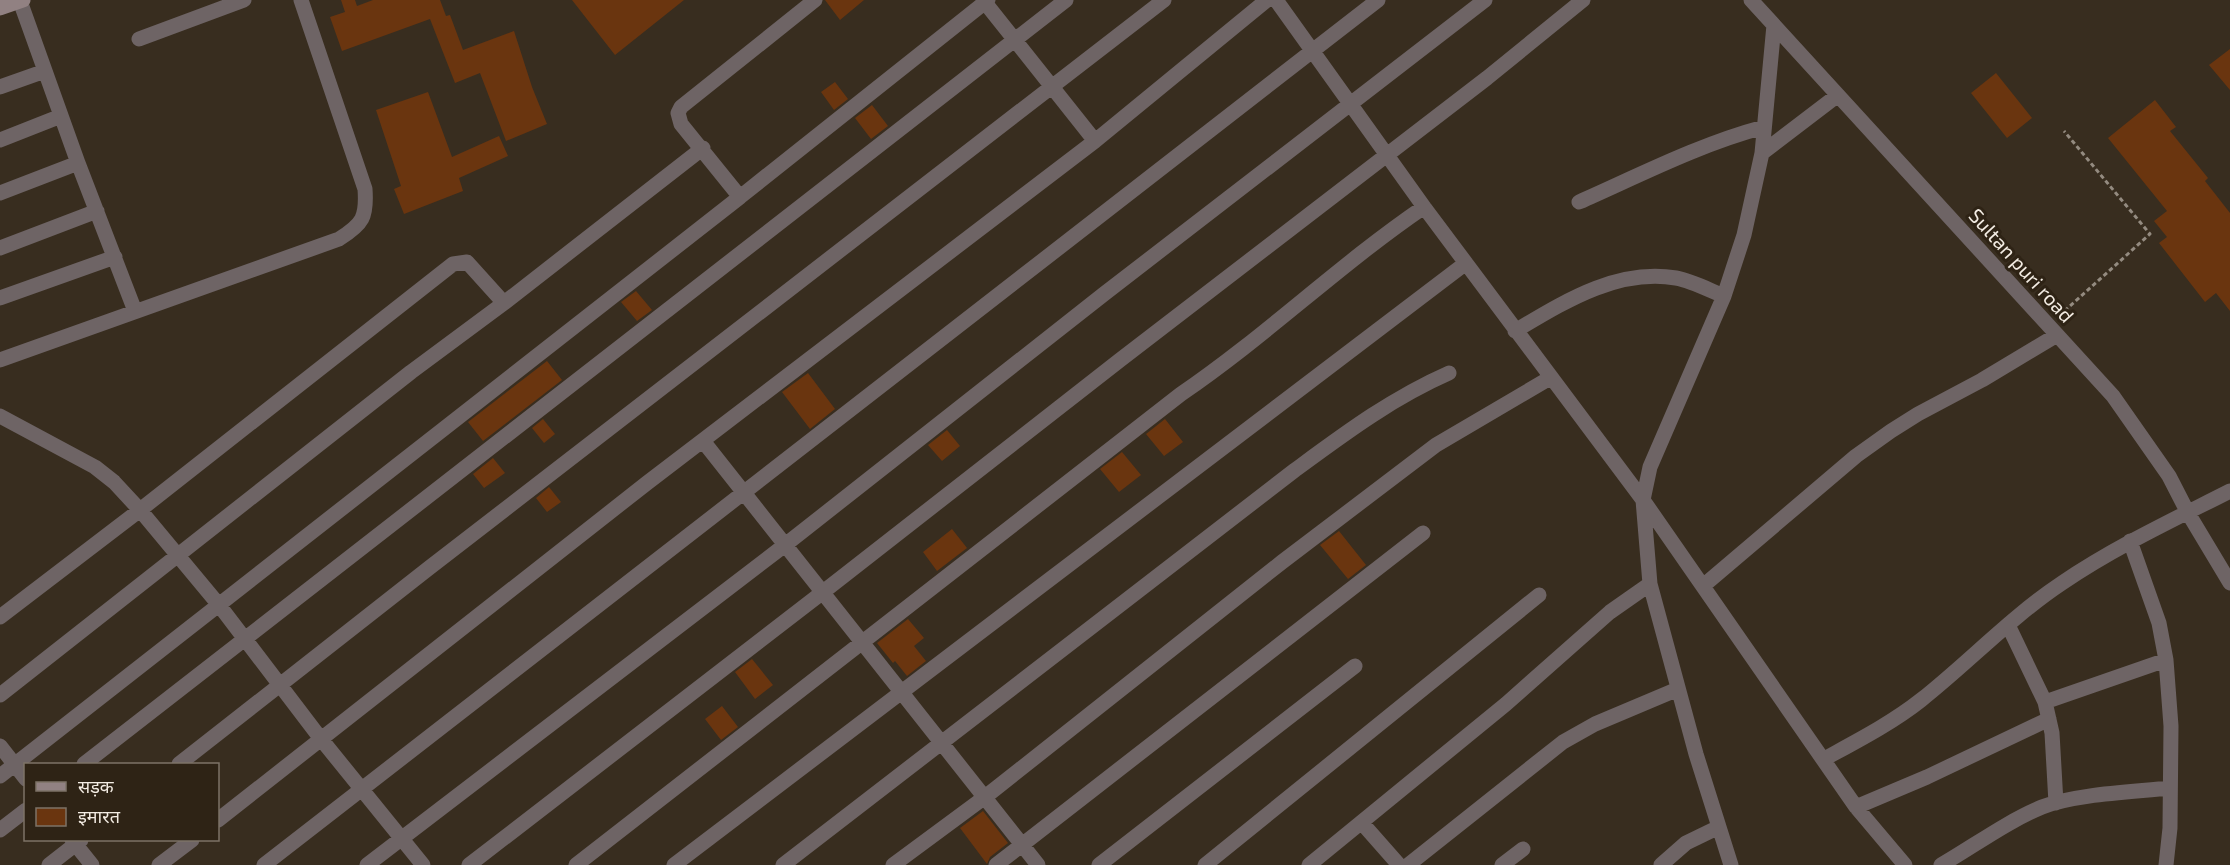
<svg xmlns="http://www.w3.org/2000/svg" width="2230" height="865" font-family="'Exo 2','Noto Sans Devanagari',sans-serif">
	<style>
		.building { fill: #6a350f }
		.lines { fill: none; stroke-linecap: round; stroke-linejoin: round }
		.path { stroke: #948b80; stroke-width: 3; stroke-dasharray: 4.5 3; stroke-linecap: butt }
		.street { stroke: #6e6465; stroke-width: 15 }
		.secondary { stroke: #918182; stroke-width: 15 }
		.labels { text-anchor: middle; dominant-baseline: central; stroke-width: 6; stroke-linejoin: round; paint-order: stroke }
		.street-label { font-size: 20px; fill: #f3ece3; stroke: #2e2315 }
	</style>
	<rect width="100%" height="100%" fill="#382d1f"/>
	<path class="building" d="M341 0H355L357 6 373 0H440L446 16 450 15 463 50 514 31 532 87 547 124 506 141 480 73 455 83 430 19 342 51 330 17 345 12Z
		M572 0H684L615 55Z
		M825 0H864L840 20Z
		M2230 49V90L2209 65Z
		M1996 73 2032 118 2007 138 1971 93Z
		M835 82 848 99 834 110 821 92Z
		M428 92 452 157 499 136 508 156 459 178 463 191 404 214 394 189 401 186 376 110Z
		M2155 100 2176 127 2170 131 2208 178 2205 181 2230 213V311L2216 293 2205 302 2159 243 2167 237 2154 221 2167 211 2108 138Z
		M872 105 888 126 871 139 855 118Z
		M636 291 652 310 637 321 621 302Z
		M547 361 562 380 483 441 468 422Z
		M808 373 835 409 810 429 782 392Z
		M543 419 555 434 544 443 532 428Z
		M1165 419 1183 442 1164 456 1146 434Z
		M947 430 960 446 942 461 928 445Z
		M1122 452 1141 475 1119 492 1100 469Z
		M493 458 505 473 484 488 473 474Z
		M549 487 561 502 547 512 536 498Z
		M952 529 967 548 937 571 923 552Z
		M1339 531 1366 565 1348 579 1320 545Z
		M908 619 924 638 914 646 926 661 907 676 895 661 893 663 877 643Z
		M752 659 773 685 755 699 735 672Z
		M722 706 738 727 721 740 705 719Z
		M983 811 1008 843 990 857 987 864 960 828Z"/>
	<g class="lines">
		<path class="path" d="M2059 316 2150 234 2064 131"/>
		<path class="street" d="M815 0 681 107 678 113 681 124 740 197 988 0
			M983 0 1095 141
			M1276 0 1424 207 1643 500 1856 807 1905 865
			M1751 0 2113 396 2169 476 2188 513 2230 583
			M20 1 78 163 135 311
			M139 39 244 0
			M0 87 45 71
			M0 140 61 116
			M1762 153 1838 95
			M0 193 78 163
			M1579 202C1640 175 1700 144 1764 127
			M0 248 97 211
			M0 298 115 257
			M1515 331C1564 302 1617 268 1676 278 1692 281 1709 290 1724 296
			M0 360 339 239C363 224 367 217 365 189L301 0
			M0 416 95 467 114 482 140 510 219 605 321 739 423 865
			M703 441 1038 865
			M2130 541 2159 623 2166 660 2171 726 2170 828 2166 865
			M1703 586 1856 456 1891 431 1918 414 1982 380 2057 335
			M0 617 140 510 453 264 467 262 504 303
			M2008 625 2045 702 2052 733 2056 803
			M0 695 411 372 504 303 703 148
			M2045 702 2166 660
			M0 746 26 779
			M1824 759C1857 741 1892 723 1921 700 1969 662 2011 617 2062 583 2115 547 2173 520 2230 491
			M84 764 1066 0
			M179 764 429 568 1164 0
			M0 776 740 197
			M1856 807 1927 777 2049 719
			M218 820 647 483 1095 141 1267 0
			M1362 823 1399 865
			M0 830 26 810
			M72 840 92 865
			M49 865 81 840
			M159 865 192 840
			M264 865 1378 0
			M367 865 785 545 1104 294 1485 0
			M469 865 823 592 1120 360 1487 78 1583 0
			M576 865 1181 394C1266 336 1339 265 1424 207
			M674 865 1466 263
			M783 865 1295 470C1344 434 1392 398 1449 373
			M893 865 985 797 1282 562 1436 445 1550 378
			M996 865 1423 533
			M1099 865 1355 666
			M1205 865 1539 595
			M1309 865 1506 704 1610 612 1650 584
			M1408 865 1563 742 1595 724 1678 689
			M1502 865 1523 849
			M1661 865 1686 843 1719 827
			M1731 865 1696 754 1650 584 1643 500 1650 467 1724 296 1744 235 1762 153 1774 25
			M1941 865C1974 846 2006 822 2042 807 2075 794 2133 792 2170 788"/>
		<path class="secondary" d="M0 8 23 0"/>
	</g>
	<g class="labels">
		<g class="street-label">
			<text transform="translate(2022 265) rotate(48)">Sultan puri road</text>
		</g>
	</g>
	<rect x="24" y="763" width="195" height="78" fill="#2e2315" stroke="#7d7367" stroke-width="1.5"/>
	<rect x="36" y="782" width="30" height="9" fill="#918182" stroke="#7d7367" stroke-width="1.5"/>
	<text x="78" y="793" font-size="18" fill="#f3ece3">सड़क</text>
	<rect x="36" y="808" width="30" height="18" fill="#6a350f" stroke="#7d7367" stroke-width="1.5"/>
	<text x="78" y="823" font-size="18" fill="#f3ece3">इमारत</text>
</svg>
